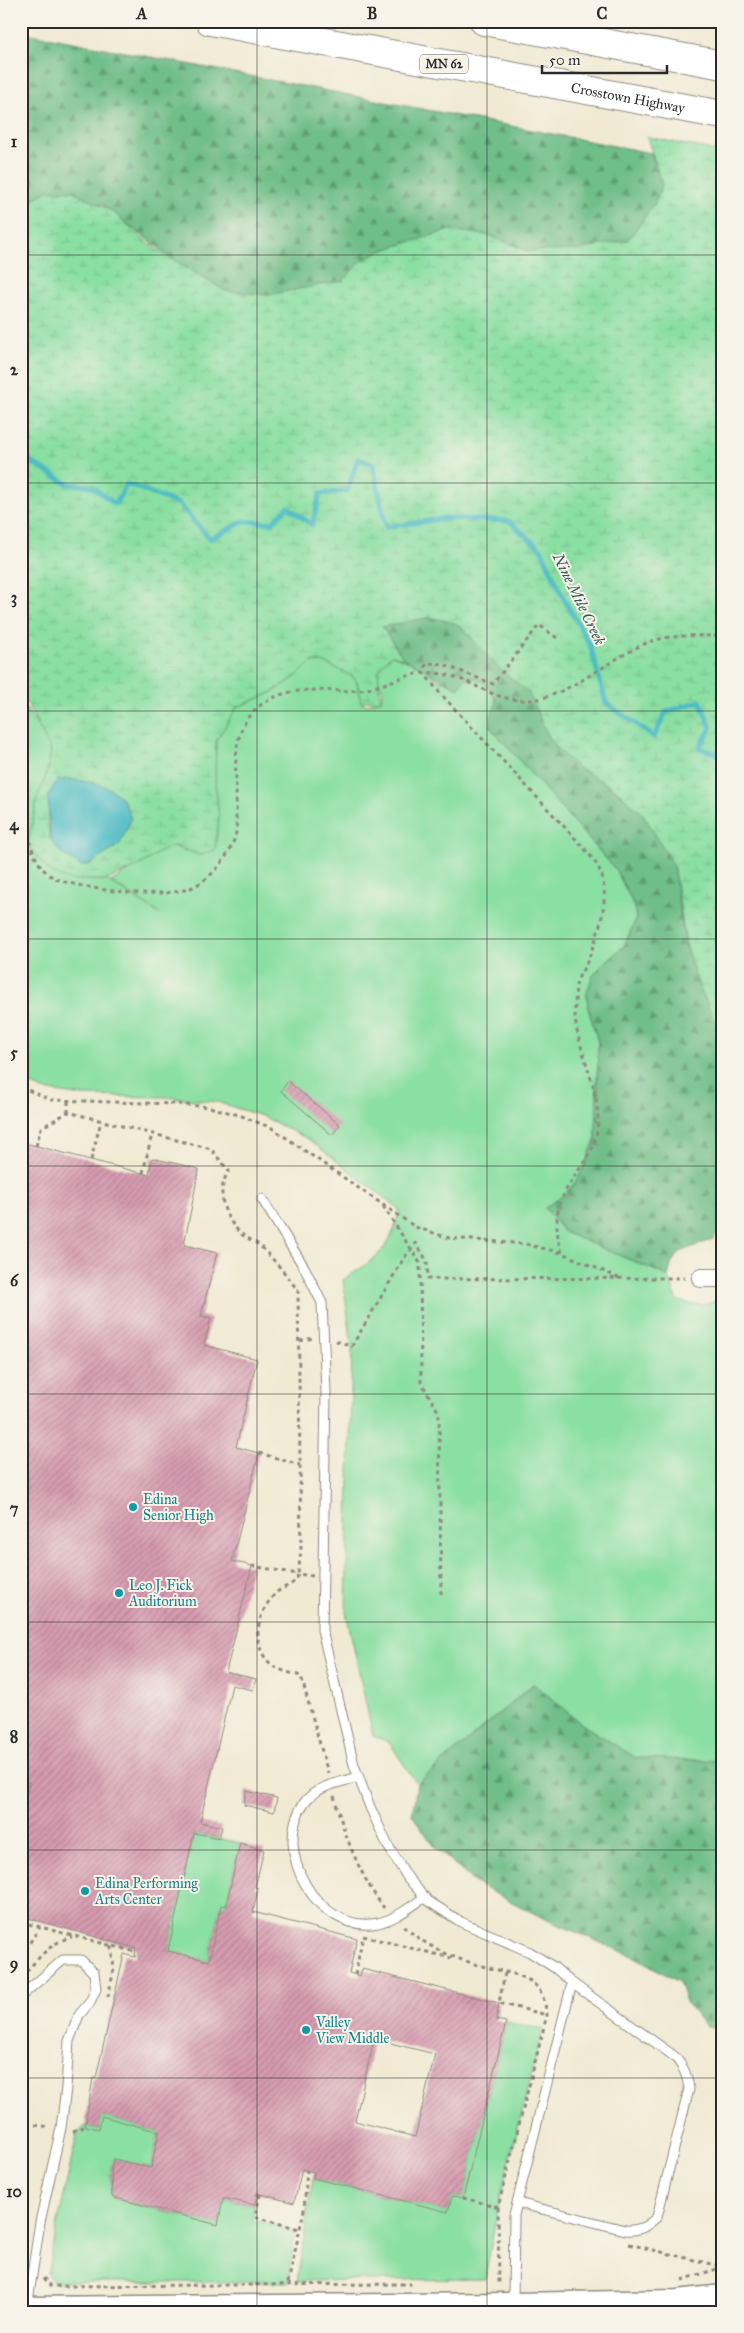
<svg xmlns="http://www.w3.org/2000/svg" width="744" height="2333" font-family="'IM FELL Great Primer',serif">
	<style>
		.green { fill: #8adfa2; stroke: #5a8566 }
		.forest { fill: url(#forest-firs); stroke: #4d745a }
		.wetland { fill: url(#wetland-marsh); stroke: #5a8566; fill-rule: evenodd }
		.water { fill: #4ebcc5; stroke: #3c7478 }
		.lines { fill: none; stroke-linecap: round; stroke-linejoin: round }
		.stream { stroke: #4ebcc5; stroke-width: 5 }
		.building { fill: url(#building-hatch); fill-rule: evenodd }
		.service-casing { stroke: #8e8a7f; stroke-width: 11 }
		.minor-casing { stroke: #8e8a7f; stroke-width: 20 }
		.tertiary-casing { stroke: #8e8a7f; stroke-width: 25 }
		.motorway-casing { stroke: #8e8a7f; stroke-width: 30 }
		.path { stroke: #8e8a7f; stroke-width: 3; stroke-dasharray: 4 4; stroke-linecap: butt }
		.service { stroke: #fff; stroke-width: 9 }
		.minor { stroke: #fff; stroke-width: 18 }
		.tertiary { stroke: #fff; stroke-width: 22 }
		.motorway { stroke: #fff; stroke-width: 28 }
		.grid { fill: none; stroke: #2b2b2b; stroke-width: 1; stroke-opacity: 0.55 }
		.culture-dot { fill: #0f9aa8; stroke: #f7f3e8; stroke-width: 2 }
		.labels { text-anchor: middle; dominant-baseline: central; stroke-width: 4; stroke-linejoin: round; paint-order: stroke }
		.shield { fill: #f7f3e8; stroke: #686764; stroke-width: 1 }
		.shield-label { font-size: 12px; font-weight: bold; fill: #2b2b2b }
		.street-label { font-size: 14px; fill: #2b2b2b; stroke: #f7f3e8 }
		.culture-label { font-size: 14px; fill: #0d838f; stroke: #f7f3e8; text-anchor: start }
		.water-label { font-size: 15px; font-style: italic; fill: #365659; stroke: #f7f3e8 }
		.neatline { fill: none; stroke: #2b2b2b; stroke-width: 2 }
		.grid-label { font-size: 16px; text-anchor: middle; font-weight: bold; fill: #2b2b2b }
	</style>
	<defs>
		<pattern id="forest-firs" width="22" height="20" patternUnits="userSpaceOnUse" patternTransform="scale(1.25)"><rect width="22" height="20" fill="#6fbe88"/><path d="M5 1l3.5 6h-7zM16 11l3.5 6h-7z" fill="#5b9b6f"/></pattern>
		<pattern id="wetland-marsh" width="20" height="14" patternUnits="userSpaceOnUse" patternTransform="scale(1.25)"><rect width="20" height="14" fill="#8adfa2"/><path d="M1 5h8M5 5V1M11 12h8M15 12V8" fill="none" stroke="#77c08c"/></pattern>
		<pattern id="building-hatch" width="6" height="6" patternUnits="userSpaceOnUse" patternTransform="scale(1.25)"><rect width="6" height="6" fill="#d79cb1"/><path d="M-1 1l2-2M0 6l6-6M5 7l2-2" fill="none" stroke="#af7f90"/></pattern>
	</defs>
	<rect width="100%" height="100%" fill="#f7f3e8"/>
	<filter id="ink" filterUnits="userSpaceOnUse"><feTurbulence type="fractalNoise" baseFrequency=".02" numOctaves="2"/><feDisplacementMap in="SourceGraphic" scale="10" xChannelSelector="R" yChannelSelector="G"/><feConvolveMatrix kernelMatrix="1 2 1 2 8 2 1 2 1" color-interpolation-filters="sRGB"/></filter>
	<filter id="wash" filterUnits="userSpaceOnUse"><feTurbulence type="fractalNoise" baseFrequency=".0096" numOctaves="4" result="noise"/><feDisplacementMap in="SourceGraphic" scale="20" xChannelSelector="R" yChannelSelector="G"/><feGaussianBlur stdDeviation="1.12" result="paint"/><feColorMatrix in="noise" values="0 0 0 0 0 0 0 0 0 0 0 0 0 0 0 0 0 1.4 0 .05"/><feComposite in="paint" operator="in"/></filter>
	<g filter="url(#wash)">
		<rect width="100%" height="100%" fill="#f0ead3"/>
		<path class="green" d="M392 655 422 667 440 681 478 678C500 697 497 702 491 728L616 870 634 905 636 919 624 946 602 965 587 993 588 1007 598 1042 596 1138 579 1178 564 1195 545 1208 564 1232 668 1276 677 1300C695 1307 707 1307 723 1296V1761L636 1758 583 1725 533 1684 417 1784 389 1742 373 1736 346 1612 352 1346 343 1280C375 1259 393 1249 399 1209L308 1139 262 1116 217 1102 165 1097 82 1096 43 1090 21 1080V701L45 737 51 751 48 770 37 799 28 845 50 872 90 880H107L160 914 111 882 166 848 175 846 185 851 215 779 216 740 237 707 273 692 298 675 311 662H323L352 676 357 682 361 702 366 705 381 700C389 683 363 678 392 655Z
			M194 1833 240 1843 226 1906H221L209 1961 168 1951Z
			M506 2022 543 2029 498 2207 485 2279 297 2281 313 2178 448 2212 452 2196 463 2198Z
			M102 2116 159 2132 151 2168 114 2159 111 2168 112 2198 218 2225 223 2198 255 2205 252 2219 295 2231 289 2282H53L47 2274 77 2134 85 2126 99 2129Z"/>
		<path class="forest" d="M21 32 651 153 662 185 656 202 628 240 577 250 526 251 491 236 450 230 380 251 343 281 267 295 225 291 176 262 103 205 48 191 31 201 21 224Z
			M430 617 456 623 529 693 537 709 599 779 631 802 643 814 673 864 685 944 696 978 723 1041V1222L713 1239 680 1252 672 1262 668 1276 564 1232 545 1208 564 1195 573 1186 585 1166 596 1138 598 1042 588 1007 587 993 592 977 602 965 624 946 636 919 634 905 616 870 491 728V717L497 702C490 688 484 678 467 677L458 688 403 658 382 627Z
			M534 1684 583 1725 636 1758 723 1761V2027H706L686 2002 679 1982 637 1958 545 1919 475 1883 435 1847 412 1815 417 1784Z"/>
		<path class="wetland" d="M647 137 723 152V1041L696 978 687 949 673 864 643 814 614 788 577 767 559 751 546 732 529 693 493 663 467 632 455 623 430 617 382 627 403 658 392 655C373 670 379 678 381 700L361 702 357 682 352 676 323 662H311L298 675 273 692 237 707 216 741 215 779 219 817 215 850 200 855 174 846 166 848 137 867 107 880H69L50 872 28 845 37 799 48 770 51 751 27 703 21 699V224L30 201 48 191H73L113 212 152 247 225 291 267 295 343 281 359 263 380 251 450 230 491 236 526 251 577 250 628 240 656 202 662 185ZM69 779C90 782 114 785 126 804L113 850 81 866C38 841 45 822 57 780Z"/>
		<path class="water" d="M69 779C102 784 120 784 131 819L120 844 91 864 81 866 62 854 50 839 48 796 57 780Z"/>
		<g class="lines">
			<path class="stream" d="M21 456 68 484 91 486 115 504 127 484 179 504 210 539 244 521 272 523 288 507 312 525 320 494 347 491 358 459 373 464 386 527 447 518 509 521 541 549 564 599 590 645 606 703 654 737 666 712 700 701 711 728 699 748 723 756"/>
		</g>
		<g id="blocks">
			<path class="building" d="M288 1081 340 1125 332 1135 281 1091Z
				M21 1142 149 1175 152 1158 199 1169 184 1245 217 1253 201 1316 211 1318 204 1345 257 1359 236 1447 259 1453 232 1561 252 1566 226 1672 256 1679 253 1690 232 1685 200 1822 222 1827 219 1838 194 1833 168 1951 209 1961 221 1905 226 1906 240 1843 264 1850 255 1887 258 1888 253 1912 357 1939 349 1973 360 1976 362 1969 499 2003 496 2020 506 2022 463 2198 452 2196 448 2212 313 2178 314 2172 302 2169 294 2203 257 2193 255 2205 223 2198 218 2225 112 2197 111 2168 114 2159 151 2168 159 2132 102 2116 99 2129 85 2126 93 2078H96L124 1954 135 1957 136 1948 21 1916V1903L27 1882 21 1881V1791L27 1793 29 1782 21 1780V1651L27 1626 21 1625ZM374 2039 435 2054 415 2137 355 2121Z
				M246 1791 277 1798 274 1812 244 1805Z"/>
		</g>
	</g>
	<g filter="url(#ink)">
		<use href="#blocks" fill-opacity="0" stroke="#8e8a7f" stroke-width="1"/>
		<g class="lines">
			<defs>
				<path id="service" d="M262 1199 304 1267 322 1303 326 1392 322 1630 354 1765 370 1807 388 1846 408 1878 428 1901 461 1922 530 1952 555 1968 572 1983 514 2215 513 2304
					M359 1777C340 1782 316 1786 304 1803 271 1850 317 1935 378 1923 396 1919 410 1907 425 1897
					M21 1996 63 1960H81L94 1973 96 1989 90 2002 79 2015 69 2041 66 2088 61 2128 40 2222 27 2308
					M518 2203 625 2230C640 2231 646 2227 657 2217L689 2089C687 2075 684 2067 674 2056L572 1983"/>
				<path id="minor" d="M701 1278H723"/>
				<path id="tertiary" d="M21 2308 513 2304 677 2301 723 2296"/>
				<g id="motorway">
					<path id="s1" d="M210 21 723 115"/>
					<path d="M484 21 723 65"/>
				</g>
			</defs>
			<use href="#service" class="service-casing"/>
			<use href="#minor" class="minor-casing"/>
			<use href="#tertiary" class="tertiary-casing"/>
			<use href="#motorway" class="motorway-casing"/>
			<path class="path" d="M557 638 539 625 493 684 442 664 427 663 423 672 439 692 584 848C592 858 601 868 603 881 608 906 597 939 587 962 584 969 577 977 576 986 575 1000 574 1017 577 1031 584 1063 602 1098 597 1131 596 1143 589 1156 582 1165 560 1197 550 1214 562 1253
				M21 777C24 808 24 871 62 881 92 890 163 900 193 887 212 878 229 857 235 837 237 830 236 821 236 813 238 769 224 719 275 697 302 685 332 693 360 690 390 686 410 668 443 674 476 680 497 706 538 699 574 692 616 654 652 641 674 634 700 636 723 636
				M21 1087 51 1100 177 1104 209 1107 239 1115 272 1128 415 1227 449 1238 525 1244 562 1253 619 1278
				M68 1101V1112
				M36 1146 41 1128 68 1112 211 1149 229 1171C214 1193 225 1221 244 1236 250 1240 256 1242 261 1247 275 1261 287 1275 298 1291L301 1551 298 1574 252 1566
				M91 1160 101 1121
				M143 1173 152 1134
				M383 1206 420 1263 421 1382 439 1413 441 1594
				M21 1239H22
				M300 1341 313 1338
				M336 1341 352 1346 404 1258 416 1243 427 1261 428 1279 685 1278
				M259 1453 300 1465
				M313 1576 298 1574C296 1586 283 1586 276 1593 257 1612 249 1646 272 1665 280 1671 291 1673 301 1676L328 1773
				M21 1631 27 1626
				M21 1786 28 1787
				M334 1796C345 1837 359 1874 384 1908
				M21 1922 136 1952
				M404 1926C428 1949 458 1960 490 1968 504 1972 523 1974 534 1984 543 1992 545 2003 547 2015L498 2207 499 2284
				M21 1956 40 1927
				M505 1973 499 2003 547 2015
				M355 1975 363 1936 451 1958
				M21 1977C37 1961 49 1942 72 1937
				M108 1997 114 1969 111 1946
				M35 2125 50 2127
				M73 2131 84 2127
				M260 2194 255 2217 299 2229
				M463 2198 499 2207
				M629 2244 723 2267
				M43 2278 51 2286 411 2284
				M682 2280 723 2267
				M288 2283 304 2210 307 2170"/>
			<use href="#service" class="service"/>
			<use href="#minor" class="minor"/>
			<use href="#tertiary" class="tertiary"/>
			<use href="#motorway" class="motorway"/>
		</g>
	</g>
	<path class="grid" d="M257 21V2312M487 21V2312M21 255H723M21 483H723M21 711H723M21 939H723M21 1166H723M21 1394H723M21 1622H723M21 1850H723M21 2078H723"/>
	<g class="culture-dot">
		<circle cx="133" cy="1507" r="5"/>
		<circle cx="119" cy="1593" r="5"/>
		<circle cx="85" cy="1891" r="5"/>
		<circle cx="306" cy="2030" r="5"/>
	</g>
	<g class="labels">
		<rect class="shield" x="420" y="54.5" width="48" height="19" rx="4"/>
		<g class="shield-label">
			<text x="444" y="64">MN 62</text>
		</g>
		<g class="street-label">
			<text stroke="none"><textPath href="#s1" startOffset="425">Crosstown Highway</textPath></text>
		</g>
		<g class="culture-label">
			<text x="143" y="1499">Edina<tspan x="143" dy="16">Senior High</tspan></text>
			<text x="129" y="1585">Leo J. Fick<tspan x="129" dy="16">Auditorium</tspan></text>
			<text x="95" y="1883">Edina Performing<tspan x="95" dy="16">Arts Center</tspan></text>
			<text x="316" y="2022">Valley<tspan x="316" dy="16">View Middle</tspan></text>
		</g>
		<g class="water-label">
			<text transform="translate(579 599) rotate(64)">Nine Mile Creek</text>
		</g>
	</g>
	<rect width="744" height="2333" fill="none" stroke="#f7f3e8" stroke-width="55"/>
	<path d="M542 65v8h125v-8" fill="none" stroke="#2b2b2b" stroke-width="2.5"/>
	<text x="549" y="65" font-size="15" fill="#2b2b2b" stroke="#f7f3e8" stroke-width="4" paint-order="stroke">50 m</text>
	<rect x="28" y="28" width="688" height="2278" class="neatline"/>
	<g class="grid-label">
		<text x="142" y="19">A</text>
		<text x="372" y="19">B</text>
		<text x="602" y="19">C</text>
		<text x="14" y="147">1</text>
		<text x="14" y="375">2</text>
		<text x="14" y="603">3</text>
		<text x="14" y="830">4</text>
		<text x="14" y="1058">5</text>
		<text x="14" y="1286">6</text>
		<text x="14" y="1514">7</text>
		<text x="14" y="1742">8</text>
		<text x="14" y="1969">9</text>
		<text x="14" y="2197">10</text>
	</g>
</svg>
